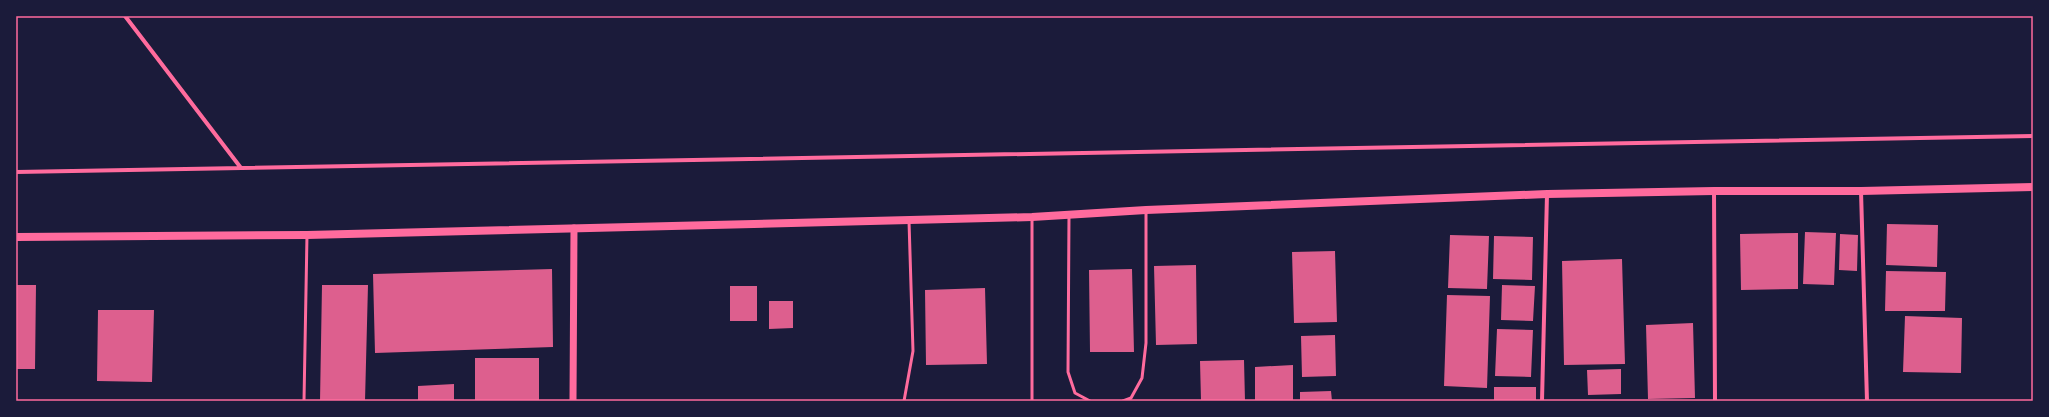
<svg xmlns="http://www.w3.org/2000/svg" width="2049" height="417" font-family="'PT Sans',sans-serif">
	<style>
		.building { fill: #dd5f8e }
		.lines { fill: none; stroke-linecap: round; stroke-linejoin: round }
		.service { stroke: #ff6b9d; stroke-width: 3 }
		.minor { stroke: #ff6b9d; stroke-width: 4 }
		.tertiary { stroke: #ff6b9d; stroke-width: 7 }
		.secondary { stroke: #ff6b9d; stroke-width: 8 }
		.neatline { fill: none; stroke: #ff6b9d; stroke-width: 1.5 }
	</style>
	<rect width="100%" height="100%" fill="#1b1b3a"/>
	<path class="building" d="M1887 224 1938 225 1937 267 1886 265Z
		M1805 232 1836 233 1834 285 1803 284Z
		M1798 233V289L1741 290 1740 234Z
		M1840 234 1858 235 1857 271 1839 270Z
		M1450 235 1489 236 1487 289 1448 288Z
		M1494 236 1533 237 1532 280 1493 279Z
		M1335 251 1337 322 1294 323 1292 252Z
		M1622 259 1625 364 1564 365 1562 261Z
		M1196 265 1197 344 1156 345 1154 266Z
		M552 269 553 347 375 353 373 274Z
		M1132 269 1134 352H1090L1089 270Z
		M1886 271 1946 272 1945 311H1885Z
		M16 285H36L35 369H16Z
		M322 285H368L365 401H320Z
		M1502 285 1535 286 1533 321 1501 320Z
		M730 286H757V321H730Z
		M985 288 987 364 926 365 925 290Z
		M1447 295 1490 296 1487 388 1444 386Z
		M769 301H793V328L769 329Z
		M98 310H154L152 382 97 381Z
		M1905 316 1962 318 1961 373 1903 372Z
		M1693 323 1695 398 1648 399 1646 325Z
		M1497 329 1533 330 1531 377 1495 376Z
		M1335 335 1336 376 1302 377 1301 336Z
		M475 358H539V401H475Z
		M1244 360 1245 401H1201L1200 361Z
		M1293 365V401H1255V367Z
		M1621 369V394L1588 395 1587 370Z
		M454 384V401H418V386Z
		M1494 387H1536V401H1494Z
		M1331 391 1332 401H1300V392Z"/>
	<g class="lines">
		<path class="service" d="M1069 215 1068 372 1075 393 1090 401
			M1032 219V401
			M304 401 307 235
			M904 401 913 351 909 221
			M1123 401 1131 398 1142 378 1146 343V210"/>
		<path class="minor" d="M125 16 241 168
			M16 172 2033 136
			M1714 191 1715 401
			M1861 191 1867 401
			M1542 401 1547 194"/>
		<path class="tertiary" d="M573 401 574 228"/>
		<path class="secondary" d="M16 237 307 235 1032 217 1146 210 1547 194 1714 191H1861L2033 187"/>
	</g>
	<rect width="2049" height="417" fill="none" stroke="#1b1b3a" stroke-width="34"/>
	<rect x="17" y="17" width="2015" height="383" class="neatline"/>
</svg>
